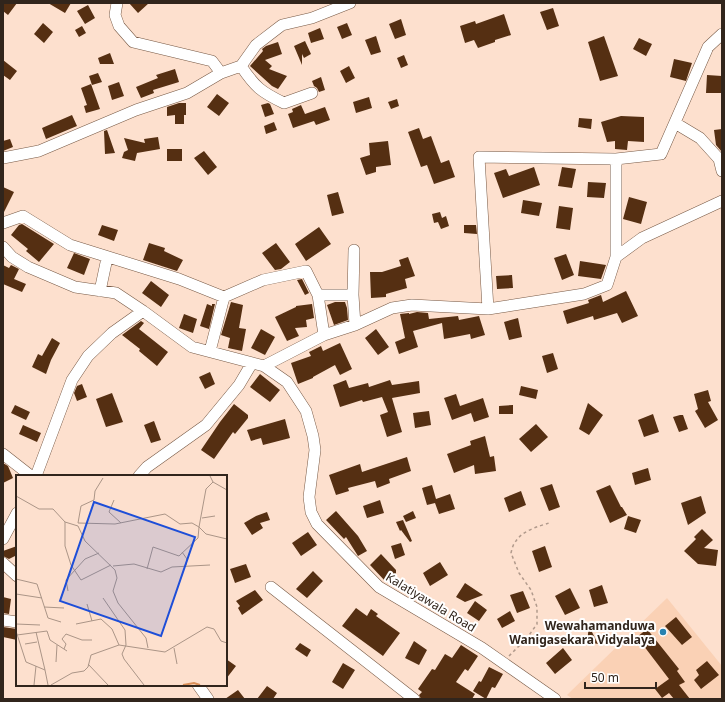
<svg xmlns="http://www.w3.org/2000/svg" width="725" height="702" font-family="'Noto Sans',sans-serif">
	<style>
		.built { fill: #fad1b5 }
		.building { fill: #552f12 }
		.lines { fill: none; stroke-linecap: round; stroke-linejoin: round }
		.minor-casing { stroke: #775945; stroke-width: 12 }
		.path { stroke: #b19a8c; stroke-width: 1.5; stroke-dasharray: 3 3; stroke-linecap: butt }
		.minor { stroke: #fff; stroke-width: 11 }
		.poi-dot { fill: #2882b0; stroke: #fff; stroke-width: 1.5 }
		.labels { text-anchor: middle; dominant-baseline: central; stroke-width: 4; stroke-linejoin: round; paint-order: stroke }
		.street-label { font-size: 12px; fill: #31251c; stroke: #fff }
		.poi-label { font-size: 12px; font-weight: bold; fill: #31251c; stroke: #fff; text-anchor: end }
		.inset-river { fill: none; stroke: #da8f58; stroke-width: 2 }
		.inset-road { fill: none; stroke: #ab9587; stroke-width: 1 }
		.view { fill: #1d4ed8; fill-opacity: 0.15; stroke: #1d4ed8; stroke-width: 2 }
		.inset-edge { fill: none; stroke: #31251c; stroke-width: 2 }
	</style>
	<rect width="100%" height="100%" fill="#fde0ce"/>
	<path class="built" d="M667 598 722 666V699H573L567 695Z"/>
	<path class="building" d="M3 3H17L8 15 3 11Z
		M48 3H71L65 13Z
		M129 3H149L138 13Z
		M88 5 95 18 85 24 77 11Z
		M553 8 559 26 547 30 540 12Z
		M504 14 511 35 495 40V42L478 48 474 40 465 43 460 26 475 21 476 24Z
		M401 19 406 35 395 39 389 24Z
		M43 23 53 32 44 43 34 34Z
		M347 23 352 35 342 39 337 27Z
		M82 26 86 33 79 37 75 30Z
		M320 28 324 39 311 43 308 33Z
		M376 36 381 52 371 55 365 40Z
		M604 36 618 76 600 81 588 42Z
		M639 38 652 44 646 56 633 49Z
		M305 41 311 54 304 58 302 54V65L294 46Z
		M278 42 282 54 265 60 272 66 269 69 287 76 278 89 272 86 250 66 263 51 262 49 266 46Z
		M110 53 114 64H100L98 58Z
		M404 55 408 65 401 68 397 58Z
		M674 59 692 63 686 81 670 77Z
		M3 60 17 71 10 80 3 75Z
		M349 66 355 78 346 83 340 71Z
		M175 69 179 82 153 90 154 93 141 98 136 87 158 78 156 75Z
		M98 73 102 82 92 85 89 76Z
		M707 75 722 76 721 93H706Z
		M321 77 325 90 319 92 317 88 314 86 312 81Z
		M119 82 124 96 112 100 108 86Z
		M91 84 100 109 86 113 84 106 87 105 81 88Z
		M217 94 229 103 219 116 207 107Z
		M369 97 372 108 356 113 353 102Z
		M397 99 399 106 391 109 388 102Z
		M179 103H186V115H184V124H175V115L167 116V107Z
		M268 103 270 104 274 114 265 117 261 105Z
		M301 105 305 114 325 107 330 120 316 125 314 121 293 128 288 114 293 112 292 109Z
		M72 115 77 126 46 139 42 128Z
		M621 116 644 117V142L628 141 627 150 615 149V141L607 142 601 122Z
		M579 118 592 119 591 129 578 127Z
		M274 122 277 130 266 134 264 126Z
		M419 128 423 139 431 136 441 163 449 160 455 177 434 184 427 165 421 167 408 132Z
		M722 129V152L716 145 714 130Z
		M107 130 115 153 105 154 104 131Z
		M158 137 160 149 137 153 135 161 122 158 124 152 128 150 124 138 145 143 144 139Z
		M10 139 13 147 3 151V141Z
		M388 141 391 165 376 167V172L366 175 360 158 370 155 369 143Z
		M167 149H182V161H167Z
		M204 151 217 167 208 175 194 158Z
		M534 167 540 185 503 198 494 173 506 169 509 176Z
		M562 167 576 169 572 188 558 186Z
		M588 182 606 183 604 198 587 197Z
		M3 187 14 192 3 214Z
		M338 192 344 213 332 216 327 195Z
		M629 197 647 202 641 224 623 219Z
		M523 200 542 203 539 216 521 213Z
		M559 206 573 208 570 230 556 228Z
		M440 212 442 218 446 216 449 226 441 229 438 222 434 223 432 214Z
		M22 224 54 244 39 262 26 251 28 249 11 235 19 225Z
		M102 225 118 230 114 241 98 235Z
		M464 225H476L477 234 464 233Z
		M319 227 331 244 306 261 295 244Z
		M149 243 165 248 164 251 183 260 177 271 143 260Z
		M276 243 290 262 281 269 275 270 262 253Z
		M74 253 90 259 84 275 67 268Z
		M566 254 574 275 562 280 554 258Z
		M408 257 415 276 405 279 407 288 386 294V297L371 298 370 272H382L401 266 399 260Z
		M580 261 606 265 601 279 578 276Z
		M3 265 9 268 11 265 19 269 14 279 26 284 22 292 3 284Z
		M512 275 513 288 497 289 496 276Z
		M302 279 309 293 305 295 297 280Z
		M151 281 169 295 161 307 142 293Z
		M626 291 638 316 622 323 617 313 594 320 593 316 567 324 563 311 589 303 588 300 601 295 603 302Z
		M231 302 243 305 239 328 246 329 242 351 228 348 230 338 221 335Z
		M335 302H345L347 308 348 320 334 325 327 305Z
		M207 304 212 306V304H215L209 329 200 326Z
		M312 304 314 318 306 320 307 327 295 328 299 336 287 341 275 317 296 307V306Z
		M417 312 428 313 429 319 458 316 459 320 479 316 485 335 471 339 470 334 444 339 442 323 413 331 418 347 399 354 395 342 405 338 400 314 409 313V314Z
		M184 314 197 319 193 333 179 328Z
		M518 318 522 337 509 340 504 322Z
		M141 321 144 323 139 329 168 352 157 366 139 351 140 349 122 335Z
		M261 329 275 337 265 355 251 348Z
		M376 329 389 347 378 355 365 338Z
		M52 338 60 343 51 360 46 374 32 367 38 354 42 356Z
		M340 343 352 369 340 375 335 365 313 377V378L298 384 291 363 311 356 309 352 321 346 323 351Z
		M553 353 558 369 547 373 542 356Z
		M210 372 215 384 205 389 199 377Z
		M260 374 280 390 270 402 250 387Z
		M346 380 349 388 368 383 369 387 390 380 392 385 419 381 420 393 392 398 402 432 387 437 380 415 388 412 382 397 363 402 362 400 340 407 333 385Z
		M82 384 87 397 77 401 74 393 77 386Z
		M521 386 538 390 536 399 519 395Z
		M708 390 711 401 708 402 718 420 705 428 695 411 698 409 694 394Z
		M112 393 123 422 106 427 96 399Z
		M456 394 460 406 483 398 489 417 474 422 471 413 452 420 444 398Z
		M588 403 603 415 589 435 579 429Z
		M234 404 248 415V418L235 434 233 432 214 459 201 450 220 422Z
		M15 405 30 412 26 420 11 413Z
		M513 405V414H499V406Z
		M429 411 431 425 415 428 413 413Z
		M653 414 659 432 644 437 638 420Z
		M680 415H683L688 429 679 432 673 417Z
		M285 419 290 438 263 445 261 438 251 441 247 430Z
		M154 421 161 440 151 443 144 425Z
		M536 424 548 437 531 452 519 439Z
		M23 425 41 433 37 442 19 434Z
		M485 436 490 457 494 456 496 471 475 474 474 465 454 473 447 454 471 445 470 441Z
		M407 457 411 471 389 479 390 483 377 488 375 481 348 488 349 491 336 495 329 475 360 464 362 472Z
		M3 463 8 466 13 478 3 483Z
		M648 468 651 480 635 485 632 473Z
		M552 484 560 507 549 511 540 488Z
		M432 485 436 499 450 494 455 509 439 514 435 503 427 505 422 488Z
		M610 485 621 507H622L627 515 610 523 596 491Z
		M521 491 526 505 509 512 504 498Z
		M701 496 706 513 688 525 681 503Z
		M380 500 384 513 367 518 363 506Z
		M336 511 358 536 367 551 358 556 346 537 344 539 326 520Z
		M413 511 416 518 406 522 403 516Z
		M267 512 270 520 260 523 263 528 252 535 244 523 256 516Z
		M628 516 641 520 636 533 624 529Z
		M403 520 412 541 410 542 401 530 400 531 396 522Z
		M702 529 713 540 704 548 718 550 716 566 698 564 684 551 696 539 694 537Z
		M308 532 317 545 301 556 292 543Z
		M401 543 405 555 395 559 391 546Z
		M17 546V555L9 559 3 556V551Z
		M545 546 552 567 539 572 532 551Z
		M381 554 396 570V573L386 582 370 565Z
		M440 562 448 575 430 586 423 573Z
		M246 564 251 577 235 583 230 569Z
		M313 571 323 581 307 598 296 589Z
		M465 583 483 595 465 602 456 597Z
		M602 585 608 603 594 607 589 590Z
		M570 588 580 608 565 615 555 596Z
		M255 590 263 600 242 615 238 608 240 606 236 601Z
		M523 591 530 608 517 613 510 595Z
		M3 597 11 599 9 614 3 613Z
		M475 601 487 610 479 621 467 613Z
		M356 608 367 616 371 609 378 614 376 616 400 633 383 656 342 626Z
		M510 611 515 621 502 628 497 619Z
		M676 617 692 637 682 645 665 626Z
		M589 626 598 644 587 642Z
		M3 627 17 629V640L3 637Z
		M647 629 679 669 677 671 685 682 679 685 690 699H674L669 693 662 698 655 689 669 679 637 637Z
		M414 641 427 650 419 665 405 658Z
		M300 643 311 650 307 657 295 649Z
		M461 645 478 656 468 671 465 669 456 682 475 694 472 699H421L419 695 422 692 418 689 432 669 435 670 445 654 452 658Z
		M563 648 572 660 555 674 546 663Z
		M226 659 236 666 226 679Z
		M707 661 719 675 701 689 694 680 699 675 696 670Z
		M343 663 355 670 343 689 332 682Z
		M489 667 503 674 495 688 492 687 486 699 473 691 479 681 481 682Z
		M267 686 277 693 273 699H257Z
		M238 690 245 699H225Z"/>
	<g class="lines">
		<defs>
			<path id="minor" d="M117 3 115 15 119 26 133 42 212 61 221 73
				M241 66C255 87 261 92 284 103L312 93
				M675 123 700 138 719 159 722 171
				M3 158 39 151 136 110 187 93 221 73 241 66 256 45 282 25 312 18 350 3
				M3 223 23 216 70 245 179 279 224 297 263 280 306 271 318 295H353L355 325
				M3 247 12 257 28 267 75 287 116 293 143 311 192 347 264 366 287 382 306 411 313 436 315 450 309 497 311 512 317 524 379 587 482 648 555 699
				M616 257 642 238 722 201
				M100 291 107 258
				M318 295 324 335
				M353 295 354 250
				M488 309 479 157 616 159 661 154 708 47 722 34
				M210 351 224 297
				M264 366 324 335 355 325 392 308 412 305 488 309 584 294 607 285 616 257V159
				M3 454 31 476
				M36 476 72 380 88 356 112 333 143 311
				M139 476 147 467 206 425 239 385 252 363
				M3 539 17 513
				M3 563 17 576
				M271 587 414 699
				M3 620 17 622
				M198 685 208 699"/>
		</defs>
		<use href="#minor" class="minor-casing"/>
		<path class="path" d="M509 656 527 638 537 624V607L531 590 519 573 511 553C512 549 513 544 516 541 522 531 539 526 549 523"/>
		<use href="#minor" class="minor"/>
	</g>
	<circle class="poi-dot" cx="663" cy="632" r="4"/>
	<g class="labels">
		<g class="street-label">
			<text transform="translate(431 602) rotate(31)">Kalatiyawala Road</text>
		</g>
		<g class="poi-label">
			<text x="655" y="625">Wewahamanduwa<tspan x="655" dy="14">Wanigasekara Vidyalaya</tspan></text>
		</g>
	</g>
	<g transform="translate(16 475)">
		<rect width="211" height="211" fill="#fde0ce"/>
		<path class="inset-river" d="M167 210 178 208 184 210"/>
		<path class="inset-road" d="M194 1 197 7 190 14 183 52 190 59 211 64M197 7 211 15M0 21 23 34H37L49 47 62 51 69 66 99 95 101 103 97 116 102 128 130 163 132 173M98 25 93 37 105 48M186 43 199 41M49 47V71L55 90 65 105 95 90M62 48 99 49 149 39 164 49 176 48 183 52 182 63 163 81 137 72 131 94M62 48 65 31 78 25 79 16 87 3M166 77 171 84 170 90M97 91 118 89 145 97 156 92 194 90M0 104 21 109 32 143 45 147M52 116 50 105 69 84 83 78M0 119 26 123M87 123 109 155 110 170 106 179 108 184 128 210M71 129 76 146M28 132 48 133M0 149 24 150M60 149 85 144 96 154 103 170M0 156 10 187 29 195 32 210M20 157 29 195M1 160 31 156 34 165 51 176M9 169 21 167M158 173 161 189M48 174 50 169 46 164 50 159 66 165H76M40 187 41 170M72 189 92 210M18 210 20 191M35 210 56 198 68 196 72 192 75 180 103 170 149 177 191 152 198 154 205 166 211 168"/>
		<path class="view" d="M78 27 179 62 145 161 44 126Z"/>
		<rect width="211" height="211" class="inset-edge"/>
	</g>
	<rect width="725" height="702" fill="none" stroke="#31251c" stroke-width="8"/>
	<path d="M585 682v6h71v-6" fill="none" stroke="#31251c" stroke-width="2"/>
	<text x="591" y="682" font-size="12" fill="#31251c" stroke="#ffffff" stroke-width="3" paint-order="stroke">50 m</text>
</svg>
